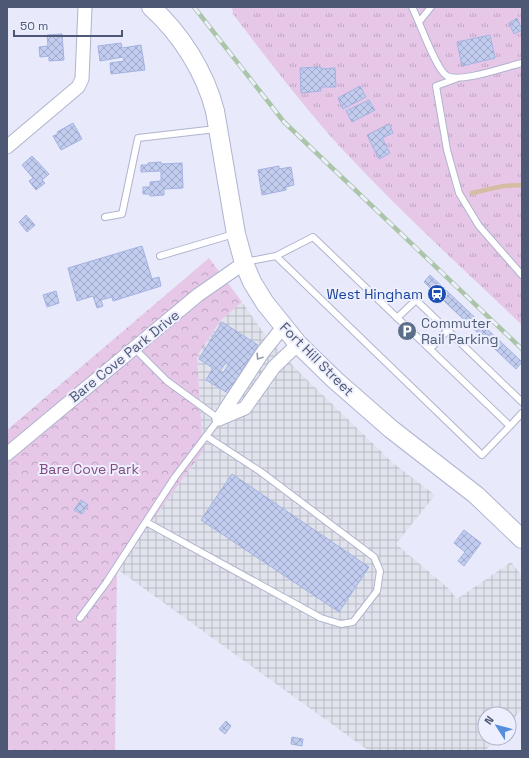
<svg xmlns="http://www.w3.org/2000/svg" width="529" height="758" font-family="'Space Grotesk',sans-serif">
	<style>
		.industrial { fill: url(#industrial-grid) }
		.grass { fill: url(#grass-tufts) }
		.park { fill: url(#park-crowns) }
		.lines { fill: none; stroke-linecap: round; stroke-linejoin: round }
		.stream { stroke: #d5bda4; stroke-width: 4.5 }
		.building { fill: url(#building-cross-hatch); stroke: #a3b3e1; fill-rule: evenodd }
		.lane-casing { stroke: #afb4cd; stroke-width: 8 }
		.street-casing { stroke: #afb4cd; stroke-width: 15 }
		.secondary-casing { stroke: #afb5d1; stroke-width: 20 }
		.lane { stroke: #fff; stroke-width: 6 }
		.street { stroke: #fff; stroke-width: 13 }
		.secondary { stroke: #fff; stroke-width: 18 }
		.rail-casing { stroke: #aac5a7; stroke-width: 4.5 }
		.rail { stroke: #eeeffe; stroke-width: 3; stroke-dasharray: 9; stroke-linecap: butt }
		.oneway { stroke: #949bac }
		.labels { text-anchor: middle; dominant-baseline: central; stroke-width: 4; stroke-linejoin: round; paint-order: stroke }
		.transit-label { font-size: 14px; fill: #164399; stroke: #eeeffe; text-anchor: end }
		.service-label { font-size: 14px; fill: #4e5e75; stroke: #eeeffe; text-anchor: start }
		.street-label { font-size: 14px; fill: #4d5874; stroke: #eeeffe }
		.park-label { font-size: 14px; fill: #844c81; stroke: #eeeffe }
	</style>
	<defs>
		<pattern id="industrial-grid" width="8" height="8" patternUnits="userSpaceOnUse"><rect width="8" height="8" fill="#e1e3ec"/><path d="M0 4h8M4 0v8" fill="none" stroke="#b9bbc4"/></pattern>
		<pattern id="grass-tufts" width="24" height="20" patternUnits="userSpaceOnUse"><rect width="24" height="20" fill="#e7c7e8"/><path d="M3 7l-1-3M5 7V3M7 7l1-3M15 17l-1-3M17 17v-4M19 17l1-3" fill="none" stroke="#bda4c1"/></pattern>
		<pattern id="park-crowns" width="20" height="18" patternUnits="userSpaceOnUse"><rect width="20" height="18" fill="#e7c7e8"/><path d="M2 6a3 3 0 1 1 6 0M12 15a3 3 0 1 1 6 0" fill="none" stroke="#bda4c1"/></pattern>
		<pattern id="building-cross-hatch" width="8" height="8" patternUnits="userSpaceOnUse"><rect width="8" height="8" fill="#c1ccef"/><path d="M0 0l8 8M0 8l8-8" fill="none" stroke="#9fa8c6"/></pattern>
	</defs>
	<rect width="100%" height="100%" fill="#e8e9fb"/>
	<path class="industrial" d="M242 302 267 338 301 374 393 463 435 495 396 544 448 588 457 599 511 562 522 576V709L509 724V714H485V738H497L485 751H369L117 569 203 451 197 356 221 320Z"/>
	<path class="grass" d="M232 7H522V325C461 267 399 210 342 149 303 106 268 60 233 14Z"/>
	<path class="park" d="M209 258 242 302 221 320 197 356 203 451 117 569 115 751H7V430Z"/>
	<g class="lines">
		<path class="stream" d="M472 193 503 186 522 185"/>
	</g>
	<path class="building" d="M517 18 522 30 514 34 509 23Z
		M62 34 64 60 49 61V56L40 57 39 47 48 46 47 35Z
		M490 35 495 58 462 66 457 42Z
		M121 43 122 48 141 45 145 70 111 74 110 63 124 61 123 57 100 61 98 46Z
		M321 67V69L335 68 336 87H321V91L301 93 300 68Z
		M360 86 366 97 343 109 338 98Z
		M369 100 375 110 352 122 346 111Z
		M73 123 82 139 61 150 53 136 58 134 57 132Z
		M389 124 393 133 382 138 390 153 379 159 367 135Z
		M32 156 49 174 42 180 45 183 36 190 29 181 33 178 22 165Z
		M161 162V164L182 163 183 188 164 189V195L150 196V194H143V187H150V182L161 181V171L141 172V165H148V163Z
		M279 166V169L291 167 294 185 286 187V190L262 195 258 170Z
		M26 215 35 225 27 232 19 222Z
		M142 246 152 279 159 277 161 286 113 301 112 297 101 300 103 306 97 308 93 296 77 301 68 268Z
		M430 275 522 362 516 369 424 282Z
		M56 291 59 303 47 307 43 295Z
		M222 322 258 345 228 393 206 380 213 368 199 359ZM226 362 229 364 223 373 220 371Z
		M232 474 369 567 339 612 201 520Z
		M81 500 88 505 82 514 74 510Z
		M464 530 481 543 464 566 458 561 465 552 454 543Z
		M226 721 231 726 225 734 219 729Z
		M292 737 303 739 302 746 291 744Z"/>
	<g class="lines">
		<defs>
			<path id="lane" d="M412 7C419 20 436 70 447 76 461 83 505 67 522 63
				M419 22 431 7
				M458 78 436 86 447 150 459 193 479 226 522 275
				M105 217 122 214 138 138 216 129
				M160 256 234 234
				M245 262 276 256 313 237 510 426 482 455 276 256
				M397 318 416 300 522 402
				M430 349 448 330
				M510 426 522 413
				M146 522 321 618 341 624 353 622 377 591 380 571 374 557 261 472 206 436
				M80 618 106 583 175 477 219 419 167 381 134 348"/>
			<path id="street" d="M7 147 78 87 82 79 85 7
				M219 419 263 352 283 327
				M219 419 245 408 274 367 298 344
				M7 454 198 295 244 263"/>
			<path id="secondary" d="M151 7C181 34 205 72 215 111L236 234 244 263 252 282 265 303 298 344 335 380 391 429 476 495 522 539"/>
		</defs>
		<use href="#lane" class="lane-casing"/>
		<use href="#street" class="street-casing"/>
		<use href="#secondary" class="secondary-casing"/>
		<use href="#lane" class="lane"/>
		<use href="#street" class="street"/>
		<use href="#secondary" class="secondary"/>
		<defs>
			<path id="rail" d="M194 7 284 122 522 349"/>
		</defs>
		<use href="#rail" class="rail-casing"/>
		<use href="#rail" class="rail"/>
	</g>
	<defs><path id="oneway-chevron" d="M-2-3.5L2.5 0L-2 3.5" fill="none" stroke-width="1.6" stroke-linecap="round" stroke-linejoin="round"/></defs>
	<use class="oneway" href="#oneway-chevron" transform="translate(259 357) rotate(123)"/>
	<defs>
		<symbol id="station-disc" viewBox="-11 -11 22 22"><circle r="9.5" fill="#1a4fb4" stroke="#eeeffe"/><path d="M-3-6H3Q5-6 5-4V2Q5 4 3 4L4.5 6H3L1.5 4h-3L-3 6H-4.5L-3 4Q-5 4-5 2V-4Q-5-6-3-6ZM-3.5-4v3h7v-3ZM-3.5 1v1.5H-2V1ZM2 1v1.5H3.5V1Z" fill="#fff"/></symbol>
		<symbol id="parking-disc" viewBox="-11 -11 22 22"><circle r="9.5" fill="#5c6f8a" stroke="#eeeffe"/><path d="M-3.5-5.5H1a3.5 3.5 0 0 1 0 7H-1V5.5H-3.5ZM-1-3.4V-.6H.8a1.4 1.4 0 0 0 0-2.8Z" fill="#fff"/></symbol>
	</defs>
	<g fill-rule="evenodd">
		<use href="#station-disc" x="426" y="283" width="22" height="22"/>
		<use href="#parking-disc" x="396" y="320" width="22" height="22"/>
	</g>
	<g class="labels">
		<g class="transit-label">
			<text x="423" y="294">West Hingham</text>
		</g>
		<g class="service-label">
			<text x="421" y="323">Commuter<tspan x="421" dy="16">Rail Parking</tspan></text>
		</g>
		<g class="street-label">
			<text transform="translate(124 356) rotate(-39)">Bare Cove Park Drive</text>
			<text transform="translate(317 359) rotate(45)">Fort Hill Street</text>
		</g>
		<g class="park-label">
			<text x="89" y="469">Bare Cove Park</text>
		</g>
	</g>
	<rect width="529" height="758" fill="none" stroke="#4d5874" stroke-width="16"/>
	<g transform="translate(497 726) rotate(306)"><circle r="19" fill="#eeeffe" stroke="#aeb3c7"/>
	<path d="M0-3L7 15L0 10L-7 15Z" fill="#558edd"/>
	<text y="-6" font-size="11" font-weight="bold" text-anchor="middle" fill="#4d5874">N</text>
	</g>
	<path d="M14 30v6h108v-6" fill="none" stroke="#4d5874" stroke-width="2"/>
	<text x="20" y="30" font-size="12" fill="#4d5874" stroke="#eeeffe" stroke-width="3" paint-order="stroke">50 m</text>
</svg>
